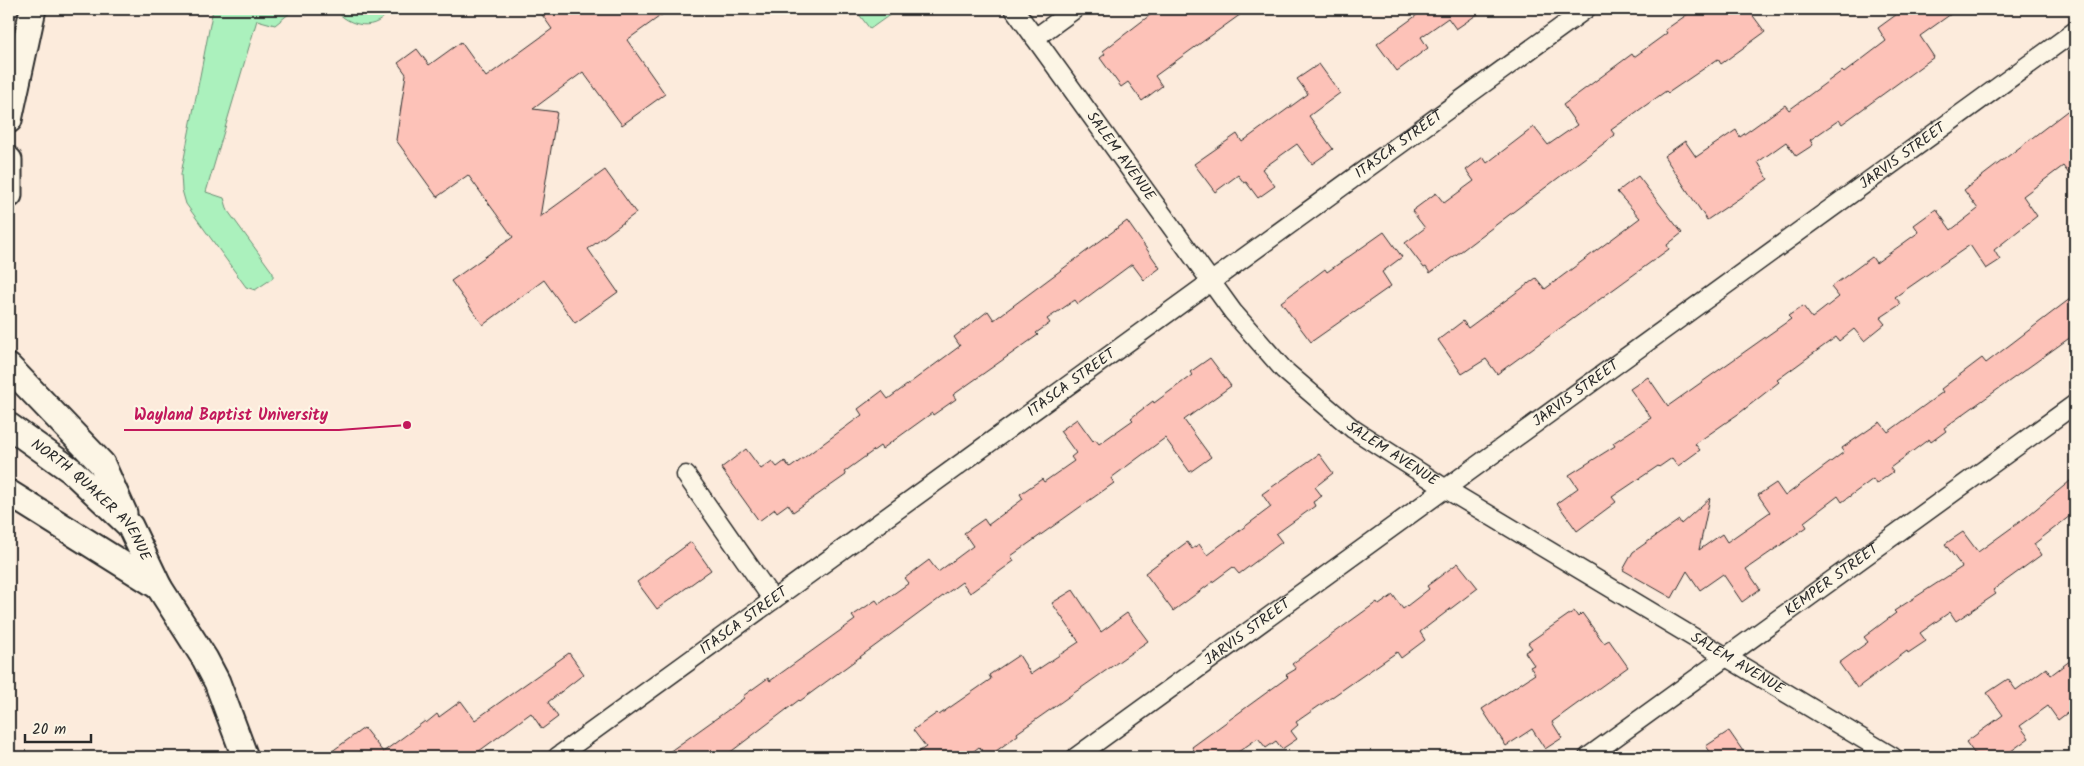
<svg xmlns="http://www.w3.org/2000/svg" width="2084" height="766" font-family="Kalam,sans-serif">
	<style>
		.green { fill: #abf1bd; stroke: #6b8e74 }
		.building { fill: #fdc2b8; stroke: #2b2b2b }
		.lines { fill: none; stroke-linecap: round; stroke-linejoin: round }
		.street-casing { stroke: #2b2b2b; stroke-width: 21 }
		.secondary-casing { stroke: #2b2b2b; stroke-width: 29 }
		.street { stroke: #fcf5e5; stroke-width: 18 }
		.secondary { stroke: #fcf5e5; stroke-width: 25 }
		.labels { text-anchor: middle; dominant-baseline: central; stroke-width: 4.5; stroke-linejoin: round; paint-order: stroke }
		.street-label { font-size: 15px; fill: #2b2b2b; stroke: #fcf5e5 }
		.leader { fill: none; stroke: #c2185b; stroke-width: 2 }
		.callout-dot { fill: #c2185b; stroke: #fcf5e5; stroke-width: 2 }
		.callout-label { font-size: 16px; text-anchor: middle; font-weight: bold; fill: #c2185b; stroke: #fcf5e5; stroke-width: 4.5; stroke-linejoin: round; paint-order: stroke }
	</style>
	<rect width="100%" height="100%" fill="#fcebdc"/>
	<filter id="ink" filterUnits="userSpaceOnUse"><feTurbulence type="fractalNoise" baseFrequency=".02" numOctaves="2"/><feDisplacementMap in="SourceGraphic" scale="10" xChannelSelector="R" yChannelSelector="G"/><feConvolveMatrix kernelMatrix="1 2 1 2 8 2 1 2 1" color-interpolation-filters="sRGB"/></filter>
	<g filter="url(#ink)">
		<path class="green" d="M213 9H295L275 25 257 20 206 192 224 198 228 211 273 273V278L255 290 246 287 186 204 182 190 181 174Z
			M335 9H389C378 33 348 27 335 9Z
			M855 9H898L870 29Z"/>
		<path class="building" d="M538 9H670L627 40 665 94 622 125 583 72 533 109 557 112 540 217 605 170 636 213 588 249 618 292 575 323 544 280 483 325 451 281 513 237 468 175 437 197 396 140 406 74 398 63 417 49 429 65 461 42 486 77 552 29Z
			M1158 9H1248L1155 76 1162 86 1142 101 1128 82 1121 87 1100 58 1105 54 1103 51Z
			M1412 9H1485L1456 29 1448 18 1421 37 1428 48 1397 71 1377 44 1417 15Z
			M1695 9H1748L1765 32 1721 64 1718 59 1668 93 1666 91 1611 130 1615 135 1460 252 1430 273 1426 267 1424 268 1405 243 1425 228 1412 211 1436 193 1444 203 1474 181 1466 170 1483 157 1487 163 1534 127 1548 145 1577 125 1563 105 1632 54 1634 57 1667 33 1665 30Z
			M1904 9H1958L1920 36 1934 57 1842 124 1839 120 1810 140 1813 145 1796 156 1786 142 1758 162 1768 179 1707 220 1664 156 1685 141 1696 157 1736 130 1740 137 1785 105 1789 110 1842 71 1844 73 1886 41 1878 28Z
			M1319 64 1340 93 1309 116 1333 149 1312 164 1297 144 1262 169 1275 186 1258 198 1246 182 1244 183 1238 175 1215 192 1194 164 1237 134 1242 142 1308 94 1297 79Z
			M2075 105V182L2063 166 2023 196 2037 216 1994 250 2000 260 1986 269 1970 245 1895 297 1901 304 1880 318 1885 324 1864 341 1854 329 1839 341 1836 337 1777 380 1779 382 1741 412 1695 444 1700 450 1678 466 1672 458 1659 467 1658 466 1612 497 1616 502 1577 531 1557 503 1578 488 1569 475 1615 446 1613 443 1651 418 1630 389 1648 377 1668 406 1791 319 1788 316 1803 306 1812 318 1839 297 1831 287 1872 257 1876 263 1919 232 1914 225 1936 209 1951 230 1978 209 1964 190Z
			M1638 176 1682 233 1667 245 1669 249 1497 374 1486 359 1462 374 1438 340 1463 321 1468 328 1536 278 1545 289 1640 218 1617 192Z
			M1127 221 1160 268 1144 280 1132 264 1078 304 1075 300 1047 319 1050 323 1036 333 1038 335 953 395 956 399 933 415 932 413 882 449 880 446 844 472 846 475 793 512 788 504 777 512 775 509 759 521 721 468 746 449 761 469 772 461 777 467 785 461 790 468 862 415 858 409 882 391 888 399 960 346 954 337 988 311 994 320Z
			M1384 232 1402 257 1382 272 1391 286 1311 342 1281 302 1325 269 1327 272Z
			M2075 295V334L1944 428 1946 431 1931 442 1929 439 1890 468 1893 472 1876 484 1873 479 1842 502 1838 496 1804 522 1807 527 1746 569 1760 589 1742 602 1723 574 1700 590 1687 571 1672 598 1623 570 1633 552 1679 520 1681 524 1710 498 1699 550 1722 534 1727 542 1770 512 1758 495 1776 483 1785 496 1844 452 1842 448 1880 422 1888 432 1943 392 1941 389 1982 358 1986 363Z
			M1210 358 1231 386 1184 420 1211 457 1190 472 1165 438 1111 478 1114 483 1011 556 1014 561 970 593 962 582 800 701 799 700 724 757H662L728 710 744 698 743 696 768 678 770 681 855 620 852 616 876 600 879 604 909 583 905 578 929 560 938 572 973 546 964 533 984 519 988 525 1023 499 1020 494 1042 479 1044 482 1074 461 1071 457 1076 453 1060 431 1077 419 1093 441 1095 439 1099 444 1133 420 1131 418 1153 401 1154 403 1192 375 1190 372Z
			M1319 454 1333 473 1315 487 1322 496 1313 502 1315 506 1276 534 1282 542 1239 574 1233 567 1173 611 1145 573 1187 542 1192 549 1199 544 1207 555 1271 507 1262 494Z
			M2075 477V512L2034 544 2041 555 1993 590 1996 594 1956 621 1950 612 1920 633 1926 641 1908 653 1907 651 1857 688 1839 663 1868 642 1864 637 1896 613 1894 611 1962 567 1945 544 1963 532 1978 552 2025 518Z
			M691 542 711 570 657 609 637 582Z
			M1458 563 1478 588 1420 632 1425 640 1401 658 1397 652 1296 722 1298 725 1291 731 1297 739 1282 749 1276 741 1266 748 1258 738 1231 757H1198L1192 747 1288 677 1286 675 1296 669 1292 664 1330 636 1377 602 1379 605 1393 595 1403 609 1429 589 1427 586Z
			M1073 590 1101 632 1127 613 1148 641 1017 733 1018 735 988 757 979 747 966 757H911L926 747 913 730 937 713 939 715 991 679 989 675 1019 655 1031 674 1079 642 1052 603Z
			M1574 611 1578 617 1582 613 1604 643 1609 640 1628 667 1552 722 1562 738 1545 749 1532 729 1506 746 1482 709 1535 674 1530 667 1534 665 1525 652 1532 648 1528 643Z
			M569 653 584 674 548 702 558 717 542 729 531 713 471 757H324L364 728 383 752 425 721 426 723 437 714 439 717 461 701 475 720Z
			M2075 657V707L2058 720 2048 706 2020 726 2029 738 2003 757H1977L1966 742 2003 715 1987 693 2008 679 2016 690 2046 668 2051 675Z
			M1729 731 1747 757H1714L1706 746Z"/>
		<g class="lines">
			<defs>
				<g id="street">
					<path id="s1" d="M1014 9 1233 312 1284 370 1353 429 1446 489 1893 757"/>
					<path d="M1035 38 1075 9"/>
					<path d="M686 475 773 600"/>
					<path id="s2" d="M557 757 1586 9"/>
					<path id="s3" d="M1076 757 2075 31"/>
					<path id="s4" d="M1588 757 2075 404"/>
				</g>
				<g id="secondary">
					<path d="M9 120 33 9"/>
					<path d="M9 160V195"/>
					<path d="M9 367 102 464 124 513"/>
					<path id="s5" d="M9 426 72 471 130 526 159 587 205 659 217 682 245 757"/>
					<path d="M9 493 159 587"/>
				</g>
			</defs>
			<use href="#street" class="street-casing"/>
			<use href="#secondary" class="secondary-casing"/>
			<use href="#street" class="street"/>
			<use href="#secondary" class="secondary"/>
		</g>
	</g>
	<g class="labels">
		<g class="street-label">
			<text stroke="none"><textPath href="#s2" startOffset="1041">ITASCA STREET</textPath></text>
			<text stroke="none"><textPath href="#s1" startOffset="182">SALEM AVENUE</textPath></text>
			<text stroke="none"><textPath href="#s3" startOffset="1022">JARVIS STREET</textPath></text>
			<text stroke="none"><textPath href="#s2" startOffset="636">ITASCA STREET</textPath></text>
			<text stroke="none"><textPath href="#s3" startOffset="618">JARVIS STREET</textPath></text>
			<text stroke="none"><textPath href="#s1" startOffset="588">SALEM AVENUE</textPath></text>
			<text stroke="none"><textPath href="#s5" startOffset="112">NORTH QUAKER AVENUE</textPath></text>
			<text stroke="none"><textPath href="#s4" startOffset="301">KEMPER STREET</textPath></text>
			<text stroke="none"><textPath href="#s2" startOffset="231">ITASCA STREET</textPath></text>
			<text stroke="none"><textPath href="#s3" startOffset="212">JARVIS STREET</textPath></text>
			<text stroke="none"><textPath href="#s1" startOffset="992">SALEM AVENUE</textPath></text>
		</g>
	</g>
	<path class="leader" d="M407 425L339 430H124"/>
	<circle class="callout-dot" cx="407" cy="425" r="5"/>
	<g class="callout-label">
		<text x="231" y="420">Wayland Baptist University</text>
	</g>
	<rect width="2084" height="766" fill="none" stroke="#fcf5e5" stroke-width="30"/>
	<rect x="15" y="15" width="2054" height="736" fill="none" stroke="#2b2b2b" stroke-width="2" filter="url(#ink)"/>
	<path d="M25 734v8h66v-8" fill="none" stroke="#2b2b2b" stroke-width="2.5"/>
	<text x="32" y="734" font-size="15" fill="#2b2b2b" stroke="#fcf5e5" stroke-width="4" paint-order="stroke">20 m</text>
</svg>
